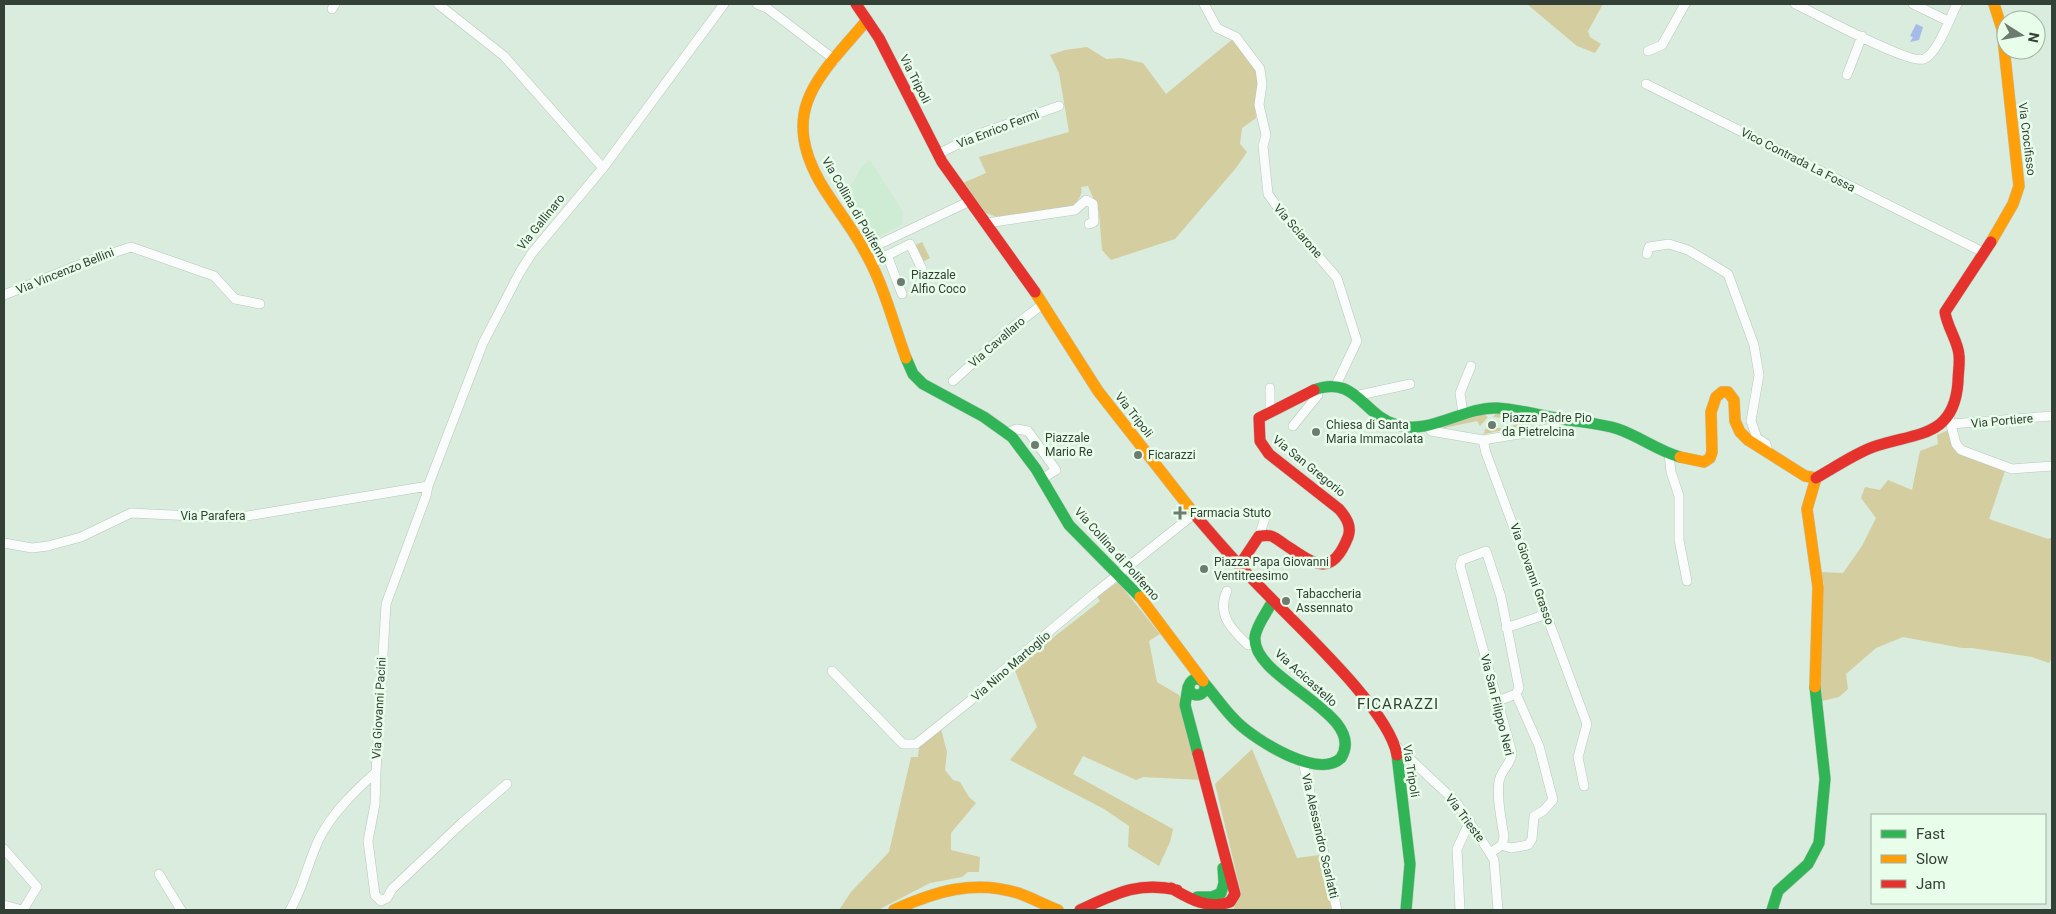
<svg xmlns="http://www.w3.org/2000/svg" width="2056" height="914" font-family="Roboto,sans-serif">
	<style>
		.built { fill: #ceecd3 }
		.green { fill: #d4cd9f }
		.water { fill: #a6bce8 }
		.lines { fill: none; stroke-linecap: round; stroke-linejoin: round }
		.street-casing { stroke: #b8c7bb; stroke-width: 10 }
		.fast-casing { stroke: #b8c7bb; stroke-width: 12 }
		.slow-casing { stroke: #b8c7bb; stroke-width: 12 }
		.jam-casing { stroke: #b8c7bb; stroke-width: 12 }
		.street { stroke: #f9fcfa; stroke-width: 9 }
		.fast { stroke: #30b455; stroke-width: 11 }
		.slow { stroke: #ff9f0a; stroke-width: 11 }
		.jam { stroke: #e5322d; stroke-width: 11 }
		.poi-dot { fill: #6d7c70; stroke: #e9fdeb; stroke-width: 2 }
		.labels { text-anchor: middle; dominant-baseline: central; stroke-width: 5; stroke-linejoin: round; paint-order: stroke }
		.street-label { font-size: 12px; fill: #334035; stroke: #e9fdeb }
		.poi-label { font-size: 12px; fill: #334035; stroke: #e9fdeb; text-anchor: start }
		.quarter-label { font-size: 15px; letter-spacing: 1px; fill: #334035; stroke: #e9fdeb }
	</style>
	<rect width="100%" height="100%" fill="#daecdd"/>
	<path class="built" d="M870 160 903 212 902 224 870 242 840 195 854 181 862 166Z"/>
	<path class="green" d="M1527 4H1603L1588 31 1590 37 1601 44 1595 53 1577 46Z
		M1234 38 1259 74 1255 103 1256 118 1242 128 1240 144 1247 152 1236 168 1175 239 1111 260 1102 250 1099 212 1088 186 1081 187C1083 195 1078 200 1073 206L997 217 986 213 963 183 986 173 979 157 1069 132 1059 73 1050 55 1065 50 1087 47 1106 59 1121 58 1143 63 1166 94Z
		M922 242 930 258 917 265 909 248Z
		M1482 413 1488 417 1480 426 1477 421 1444 428 1438 425Z
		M1496 413 1542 420V422L1484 434 1485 429 1512 427 1516 422 1512 419 1493 417Z
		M1949 430 1958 453 2005 471 1989 519 2048 539 2052 537V658L2049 663 2032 657 1972 648H1962L1903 637 1876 648 1846 674 1848 689 1839 697 1822 701 1819 661 1824 584 1821 572 1843 573 1862 546 1876 518 1861 498 1865 487 1880 490 1888 480 1912 490 1920 451 1938 444 1937 435Z
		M1118 582 1160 634 1149 641 1157 682 1179 695 1201 780 1143 777 1136 780 1083 756 1073 774 1173 829 1170 842 1159 866 1128 847 1129 826 1104 809 1010 760 1037 727 1014 668 1100 601 1097 597Z
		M941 729 947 752 945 770 953 780 960 782 969 797 976 803 951 833V850L980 857 979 872H968L962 877 930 883 878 910H839L851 892 889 852 911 757H918L919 747Z
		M1252 749 1297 858 1319 855 1332 910H1233L1241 893 1215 784Z"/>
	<path class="water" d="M1916 24 1923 27 1919 40 1910 42 1913 37 1910 36Z"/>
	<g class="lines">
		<defs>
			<path id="street" d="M438 4 504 56 603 168
				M757 4 767 8 835 60
				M1204 4 1217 28 1236 37 1260 69 1262 84 1259 105 1266 135 1263 146 1268 194 1283 215 1337 278 1357 341 1336 385
				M1795 4C1815 13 1909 65 1924 59 1938 53 1950 17 1957 4
				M1913 4 1948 21
				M332 9 335 4
				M1648 51 1662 45 1685 4
				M1847 75 1862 36
				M1646 84 1985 253
				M938 154 976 135 1059 106
				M987 223 1075 210 1086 200 1093 204 1094 222 1089 224
				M865 251 970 201
				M1647 254 1649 247 1669 244 1688 250 1728 274 1754 345 1759 375 1751 421 1757 438 1766 444 1768 451
				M887 255 902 294
				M872 263 910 244 922 269
				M4 295 94 259 131 247 214 276 235 299 260 304
				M953 381 1014 326 1043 304
				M1270 388V411
				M1355 396 1410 384
				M1463 414 1460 393 1471 366
				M1949 417 1956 444 1961 450 2012 469 2052 466
				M1559 418 1549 429 1483 440 1486 453 1587 724 1578 757 1584 786
				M1951 424 2052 416
				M1293 426 1318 395 1317 390
				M1431 431 1483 440
				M1007 433 1017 429 1028 431 1056 470 1042 479
				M1669 454 1671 472 1679 496V540L1687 581
				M1259 536 1267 512
				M4 543 32 548 48 546 81 537 131 513 235 518 428 486
				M1227 591C1216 614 1232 630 1248 645L1255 644
				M1506 628 1547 614
				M832 671 903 744H916L970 701 988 683 1095 593 1194 514
				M1395 745 1456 802 1490 853 1494 860 1498 910
				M1303 762 1337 910
				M376 772 375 804 368 841 375 895 381 901 387 898 392 889 463 822 507 784
				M1502 845 1511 848 1528 845 1532 839 1534 816 1543 811 1553 800 1539 746 1516 694
				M4 849 37 887 23 910
				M1490 853 1502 845 1504 837C1502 822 1495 792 1500 778 1503 768 1511 764 1512 753L1460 566 1462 560 1486 551 1501 597 1519 688 1516 694 1498 701
				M159 874 181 910
				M4 905 22 910
				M290 910C303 889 308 862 319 839 332 813 355 791 376 772L386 604 426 496 428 486 483 343 520 272 532 253 603 168 724 4
				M1460 910 1457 849 1470 821"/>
			<path id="fast" d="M906 358 913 374 923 384 984 417 1012 437 1036 469 1069 525 1140 597
				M1314 390C1356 374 1363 416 1397 425 1430 435 1463 407 1497 408 1517 409 1538 415 1557 418 1577 422 1599 423 1618 429 1639 436 1658 451 1680 457
				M1189 687a8 8 0 1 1 16 0a8 8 0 1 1-16 0Z
				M1205 684C1216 697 1225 711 1238 723 1256 740 1318 780 1341 758 1369 713 1251 680 1255 637 1256 626 1267 612 1272 602
				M1188 687 1185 705 1198 754
				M1397 755 1410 864 1406 910
				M1197 897H1212L1221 893 1224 883 1223 868
				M1772 910 1778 891 1808 864 1819 843 1825 779 1815 687"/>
			<path id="slow" d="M867 20C821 75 778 108 820 182 834 206 852 227 865 252 884 285 893 323 906 358
				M1991 242 2013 204 2019 186 2002 29 1994 4
				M1035 292 1098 391 1196 516
				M1680 457 1704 462 1710 458 1712 452 1711 412 1716 397 1722 392H1728L1734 400 1735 421 1740 432 1748 440 1805 476 1816 478
				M1140 597 1203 681
				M1815 687 1818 587 1807 509 1816 478
				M894 910C934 892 974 879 1018 893 1032 898 1045 905 1058 910"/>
			<path id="jam" d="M856 4 879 38 942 162 1035 292
				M1816 478C1834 468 1854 454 1873 447 1917 432 1954 438 1958 382 1958 373 1960 364 1959 355 1958 341 1947 327 1945 312L1991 242
				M1196 516C1218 542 1239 566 1263 590 1297 626 1389 709 1397 755
				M1239 566 1259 536C1263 536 1267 535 1271 536 1275 537 1280 541 1284 544 1313 563 1331 580 1348 537 1352 526 1346 517 1339 509L1269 454 1260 441 1259 418 1314 390
				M1171 888C1190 899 1208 910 1230 902L1235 894 1198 754
				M1080 910C1115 894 1138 881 1177 890"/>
		</defs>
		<use href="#street" class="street-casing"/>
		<use href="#fast" class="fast-casing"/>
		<use href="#slow" class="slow-casing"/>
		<use href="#jam" class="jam-casing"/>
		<use href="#street" class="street"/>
		<use href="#fast" class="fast"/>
		<use href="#slow" class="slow"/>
		<use href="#jam" class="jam"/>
	</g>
	<g class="poi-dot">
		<circle cx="901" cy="282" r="5"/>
		<circle cx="1492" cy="425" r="5"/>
		<circle cx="1316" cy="432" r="5"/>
		<circle cx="1035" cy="445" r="5"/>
		<circle cx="1138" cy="455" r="5"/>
		<path d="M1177.5 505.5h5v5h5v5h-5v5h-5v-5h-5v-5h5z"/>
		<circle cx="1204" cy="569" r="5"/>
		<circle cx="1286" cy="601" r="5"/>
	</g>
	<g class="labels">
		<g class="street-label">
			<text transform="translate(915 79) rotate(63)">Via Tripoli</text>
			<text transform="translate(998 129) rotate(-21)">Via Enrico Fermi</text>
			<text transform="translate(2027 139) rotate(83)">Via Crocifisso</text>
			<text transform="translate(1798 160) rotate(27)">Vico Contrada La Fossa</text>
			<text transform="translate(855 210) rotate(60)">Via Collina di Polifemo</text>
			<text transform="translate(541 222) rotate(-51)">Via Gallinaro</text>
			<text transform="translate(1298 231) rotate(49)">Via Sciarone</text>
			<text transform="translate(65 271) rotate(-22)">Via Vincenzo Bellini</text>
			<text transform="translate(997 342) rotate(-41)">Via Cavallaro</text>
			<text transform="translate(1134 415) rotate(52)">Via Tripoli</text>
			<text transform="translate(2002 421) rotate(-5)">Via Portiere</text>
			<text transform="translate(1309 466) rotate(39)">Via San Gregorio</text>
			<text x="213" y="516">Via Parafera</text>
			<text transform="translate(1117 554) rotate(48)">Via Collina di Polifemo</text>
			<text transform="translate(1532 574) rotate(70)">Via Giovanni Grasso</text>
			<text transform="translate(1011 666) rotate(-41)">Via Nino Martoglio</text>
			<text transform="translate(1306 678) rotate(42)">Via Acicastello</text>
			<text transform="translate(1497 705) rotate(76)">Via San Filippo Neri</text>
			<text transform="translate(379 708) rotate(-87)">Via Giovanni Pacini</text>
			<text transform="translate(1411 771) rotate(81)">Via Tripoli</text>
			<text transform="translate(1465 818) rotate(53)">Via Trieste</text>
			<text transform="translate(1320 836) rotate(77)">Via Alessandro Scarlatti</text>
		</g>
		<g class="poi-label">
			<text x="911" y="275">Piazzale<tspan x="911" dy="14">Alfio Coco</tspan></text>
			<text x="1502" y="418">Piazza Padre Pio<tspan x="1502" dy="14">da Pietrelcina</tspan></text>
			<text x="1326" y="425">Chiesa di Santa<tspan x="1326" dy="14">Maria Immacolata</tspan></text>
			<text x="1045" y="438">Piazzale<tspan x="1045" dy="14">Mario Re</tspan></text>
			<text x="1148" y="455">Ficarazzi</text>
			<text x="1190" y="513">Farmacia Stuto</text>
			<text x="1214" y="562">Piazza Papa Giovanni<tspan x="1214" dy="14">Ventitreesimo</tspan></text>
			<text x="1296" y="594">Tabaccheria<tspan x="1296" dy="14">Assennato</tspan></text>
		</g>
		<g class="quarter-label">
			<text x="1398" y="704">FICARAZZI</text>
		</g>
	</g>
	<rect width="2056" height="914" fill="none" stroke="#334035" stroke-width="10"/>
	<rect x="1871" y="814" width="175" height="90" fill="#e9fdeb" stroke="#a0b1a2"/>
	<rect x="1881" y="830" width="25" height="8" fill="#30b455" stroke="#a0b1a2"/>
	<text x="1916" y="839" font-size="15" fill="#334035">Fast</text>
	<rect x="1881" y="855" width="25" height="8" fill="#ff9f0a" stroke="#a0b1a2"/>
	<text x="1916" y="864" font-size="15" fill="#334035">Slow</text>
	<rect x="1881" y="880" width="25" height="8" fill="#e5322d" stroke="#a0b1a2"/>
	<text x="1916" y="889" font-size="15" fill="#334035">Jam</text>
	<g transform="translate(2021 35) rotate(101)"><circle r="24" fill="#e9fdeb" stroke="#a0b1a2"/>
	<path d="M0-4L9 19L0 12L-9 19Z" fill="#6d7c70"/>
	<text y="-8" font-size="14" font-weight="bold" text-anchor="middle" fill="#334035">N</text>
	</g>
</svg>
